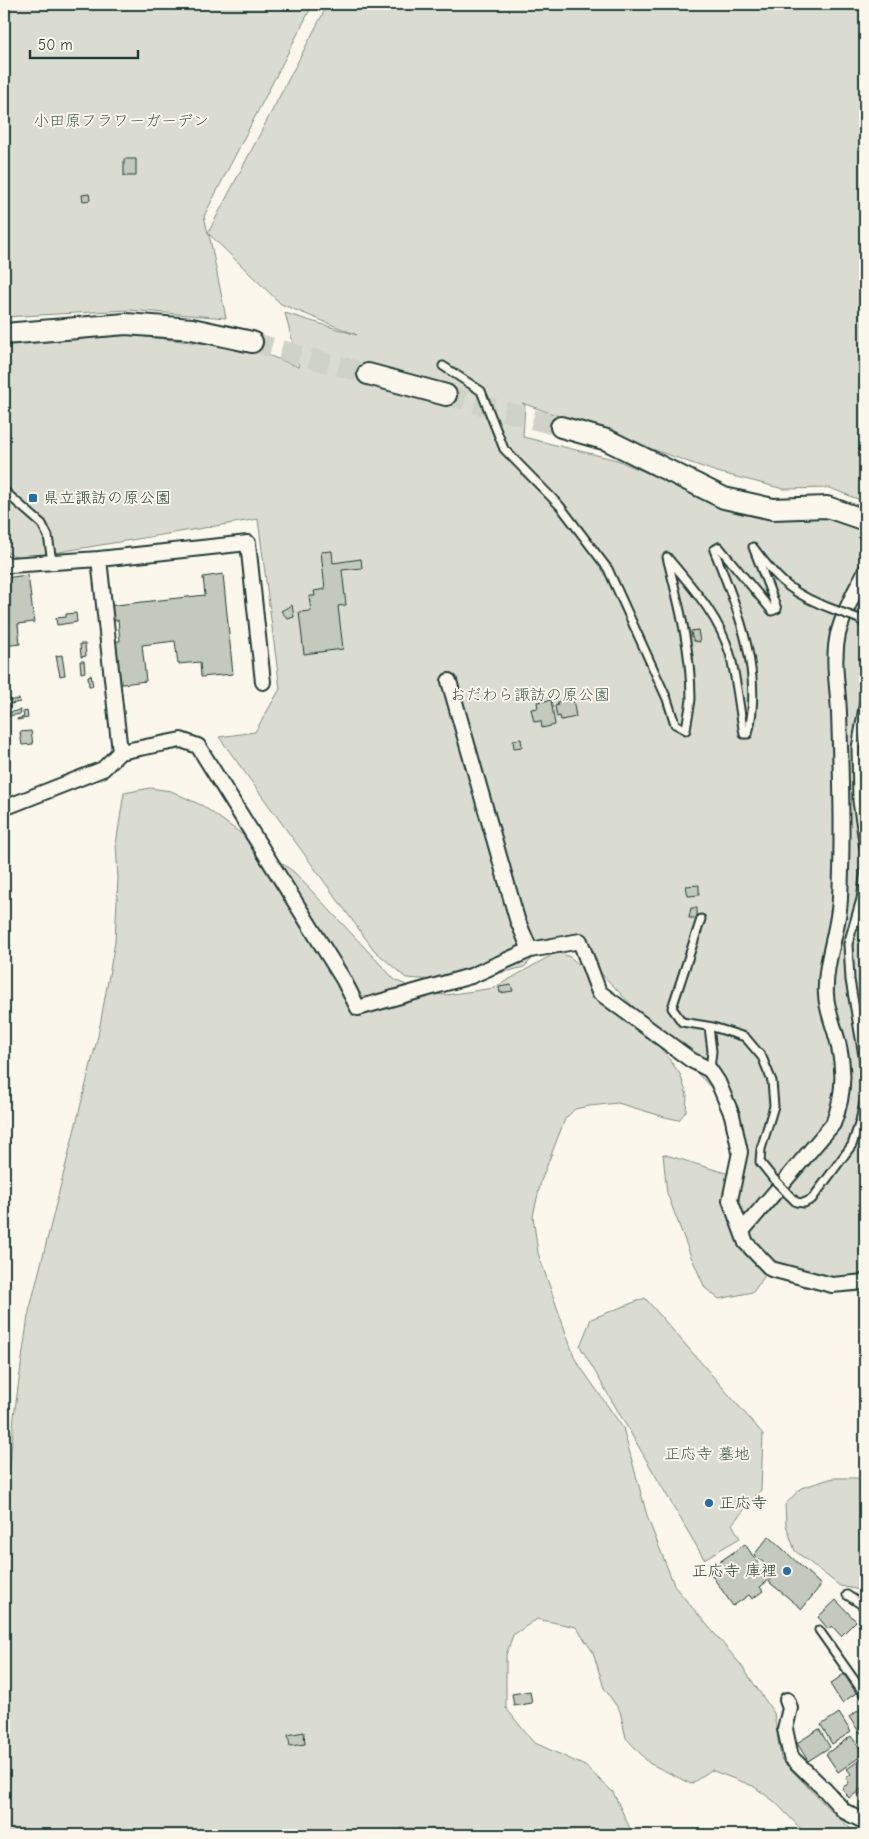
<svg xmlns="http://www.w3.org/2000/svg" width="869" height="1839" font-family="'Comic Neue','Klee One',sans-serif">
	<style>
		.green { fill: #dbdcd1; stroke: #7d8c82 }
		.building { fill: #c4c9be; stroke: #1f3d34 }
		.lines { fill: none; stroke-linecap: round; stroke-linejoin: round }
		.secondary-tunnel { stroke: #cfd2c7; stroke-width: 20; stroke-dasharray: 20 10; stroke-linecap: butt }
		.lane-casing { stroke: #1f3d34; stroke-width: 11 }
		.street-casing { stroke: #1f3d34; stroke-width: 18 }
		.secondary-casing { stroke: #1f3d34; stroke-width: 24 }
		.lane { stroke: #fbf7ec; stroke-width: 7 }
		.street { stroke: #fbf7ec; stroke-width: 14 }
		.secondary { stroke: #fbf7ec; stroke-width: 20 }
		.lane-bridge-casing { stroke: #1f3d34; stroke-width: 11; stroke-linecap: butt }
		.lane-bridge { stroke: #fbf7ec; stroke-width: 7 }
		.poi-dot { fill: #1f6fb2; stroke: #fbf7ec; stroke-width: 2 }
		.labels { text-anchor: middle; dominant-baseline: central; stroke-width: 4; stroke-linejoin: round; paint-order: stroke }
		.park-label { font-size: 16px; fill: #455d53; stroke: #fbf7ec }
		.poi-label { font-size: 16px; fill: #1f3d34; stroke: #fbf7ec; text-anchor: start }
	</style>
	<rect width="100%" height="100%" fill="#fbf7ec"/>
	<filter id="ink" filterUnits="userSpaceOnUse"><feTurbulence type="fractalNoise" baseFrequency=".02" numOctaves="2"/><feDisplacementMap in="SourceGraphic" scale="10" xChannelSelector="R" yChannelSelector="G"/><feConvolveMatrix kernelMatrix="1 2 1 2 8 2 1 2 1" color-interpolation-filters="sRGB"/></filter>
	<g filter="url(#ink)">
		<path class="green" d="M4 4H313L204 216 208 233 328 4H865V502L830 488 784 489 717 472 522 403 525 405 523 437 617 460 706 498 760 516 828 515 860 526 865 531V1276L829 1279 772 1266 753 1292 719 1299 705 1288 690 1254 667 1193 663 1154 742 1178 744 1169 745 1148 721 1098 570 941 542 949 524 967 466 982 406 978 374 950 219 737 255 732 280 689 258 519 22 558 5 552 4 345 130 335 252 349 299 367 285 313 357 335 281 304 209 234 226 318 129 310 4 317Z
			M150 788 171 791 203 806 294 872 395 980 424 993 446 995 494 988 557 952 570 957 590 974 664 1052 680 1074 687 1095 686 1111 679 1120 665 1117 618 1103 589 1106 575 1109 565 1119 541 1181 533 1216 538 1253 575 1359 623 1428 648 1519 675 1587 741 1665 774 1713 781 1759 830 1810 858 1835H865H807L775 1802 753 1786 711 1770 691 1784 649 1763 626 1738 620 1711 604 1688 593 1652 576 1627 537 1619 513 1635 506 1655V1708L533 1742 585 1766 613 1792 633 1835H573L570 1830 554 1835H456L446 1829 401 1828 404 1835H4V1480L10 1466 14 1416 28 1316 98 1036 115 942 118 878 116 844 124 793Z
			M645 1298 763 1434 761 1490 732 1524 740 1538 704 1559 580 1346 591 1319Z
			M833 1478H865V1591L840 1586 795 1551 786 1525 785 1505 801 1488Z"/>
		<path class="building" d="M124 159H136V176H124Z
			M89 194 90 200 83 201 82 195Z
			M332 551 333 563 361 559 362 568 342 570 346 605 338 606 343 649 304 654 299 612 311 611 309 596H315L314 591 325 589 321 552Z
			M223 574 233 674 201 677 200 662 178 664 175 641 142 645 146 681 115 685 110 642 120 641 118 620 109 621 107 606 205 595 203 577Z
			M28 575 34 622 18 624 20 644 4 646V578Z
			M292 605 294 617 288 619 281 611Z
			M76 613 77 622 57 625 56 618 66 617V614Z
			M698 630 700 642 694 641 692 637 691 631Z
			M80 644H85L86 656 81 657Z
			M62 655 65 675 60 676 56 656Z
			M80 661H84L85 672 81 673Z
			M91 675 93 686H89L88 676Z
			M19 699 20 702 6 705V701Z
			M573 699 576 717 561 720 560 716 557 717 555 706 558 705 557 702Z
			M551 700 555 725 542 728 541 721 534 722 531 709 538 708 537 702Z
			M20 710 21 714 8 716 7 713Z
			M27 711 28 718 17 720V719L24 717 23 712Z
			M31 731 33 744 22 745 20 732Z
			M521 739 522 747 514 748 513 740Z
			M699 885V895L688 896 686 886Z
			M691 908H697V918H689Z
			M511 985 513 991 500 993 499 987Z
			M769 1536 821 1585 802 1609 769 1582 774 1576 762 1566 764 1563 754 1555Z
			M745 1544 769 1580 760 1587 763 1591 752 1599 749 1595 733 1606 708 1570Z
			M836 1600 856 1621 841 1636 832 1626 828 1629 818 1617Z
			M844 1674 856 1693 842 1703 830 1684Z
			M530 1691 532 1703 514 1706 512 1694Z
			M865 1706V1729L860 1733 849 1717Z
			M839 1713 851 1732 832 1744 821 1725Z
			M819 1729 830 1747 808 1761 797 1743Z
			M304 1732 305 1744 290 1746 288 1735Z
			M851 1736 864 1754 838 1772 826 1754Z
			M862 1758 865 1762V1787L849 1798 842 1788 849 1783 846 1778 851 1774 847 1769Z
			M865 1790V1809L857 1795Z"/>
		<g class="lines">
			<path class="secondary-tunnel" d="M252 342 368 374
				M446 395 561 427"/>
			<defs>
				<path id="lane" d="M443 366 481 391 504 449 560 506 608 569 667 699 675 724 686 730C687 720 690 709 691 699 691 650 679 604 667 557 691 586 719 616 730 654 737 680 739 707 744 734H748C764 671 737 608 714 550L719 547 772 611 777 609 753 547C779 582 793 595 835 610
					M4 491 42 524 48 536 52 561
					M857 618 865 623
					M865 696 856 748 857 801 865 855
					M865 871 861 899 848 944 850 980 865 1067
					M701 919 672 1008 682 1022 713 1027 745 1037 762 1057 772 1081 774 1106 761 1149 760 1162 772 1177
					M709 1027 712 1051 710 1070
					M788 1194 796 1202 804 1203 812 1199 852 1145 860 1121 865 1098
					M847 1595 865 1607
					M819 1630 865 1695"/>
				<path id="street" d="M99 559 120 752
					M4 563 10 565 99 559 248 543 263 682
					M449 681 517 919 530 950 580 941 599 992 691 1060 710 1070 718 1082 732 1115 740 1152 730 1200 746 1243 771 1269 832 1285 865 1282
					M4 808 103 769 120 752 181 740 198 746 343 979 358 1008 471 976 530 950
					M742 1231 833 1124C843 1099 845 1073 839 1047 836 1030 827 1013 826 995 824 962 839 931 840 898 843 837 841 774 839 713 838 687 832 661 838 634 844 612 855 591 865 572
					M787 1700 790 1708 785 1729 791 1757 825 1790 844 1811 865 1822"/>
				<path id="secondary" d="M4 334 126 324 192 329 252 342
					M368 374 446 395
					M561 427 607 440 724 498 773 509 827 507 865 520"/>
			</defs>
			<use href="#lane" class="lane-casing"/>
			<use href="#street" class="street-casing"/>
			<use href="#secondary" class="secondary-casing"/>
			<use href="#lane" class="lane"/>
			<use href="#street" class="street"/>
			<use href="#secondary" class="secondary"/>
			<defs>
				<path id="lane-bridge" d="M835 610 857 618
					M772 1177 788 1194"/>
			</defs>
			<use href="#lane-bridge" class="lane-bridge-casing"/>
			<use href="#lane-bridge" class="lane-bridge"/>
		</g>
	</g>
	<g class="poi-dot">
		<rect x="28" y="493" width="10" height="10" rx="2.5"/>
		<circle cx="709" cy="1503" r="5"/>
		<circle cx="787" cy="1571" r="5"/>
	</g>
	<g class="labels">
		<g class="park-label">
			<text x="121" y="121">小田原フラワーガーデン</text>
			<text x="530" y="695">おだわら諏訪の原公園</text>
			<text x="707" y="1454">正応寺 墓地</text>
		</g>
		<g class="poi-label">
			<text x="43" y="498">県立諏訪の原公園</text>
			<text x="719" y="1503">正応寺</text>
			<text x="777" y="1571" text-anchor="end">正応寺 庫裡</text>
		</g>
	</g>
	<rect width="869" height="1839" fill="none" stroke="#fbf7ec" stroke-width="20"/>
	<rect x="10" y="10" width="849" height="1819" fill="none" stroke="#1f3d34" stroke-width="2" filter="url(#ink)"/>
	<path d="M30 50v8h108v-8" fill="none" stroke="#1f3d34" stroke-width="2.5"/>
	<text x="38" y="50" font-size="15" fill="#1f3d34" stroke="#fbf7ec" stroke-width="4" paint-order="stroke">50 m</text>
</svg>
